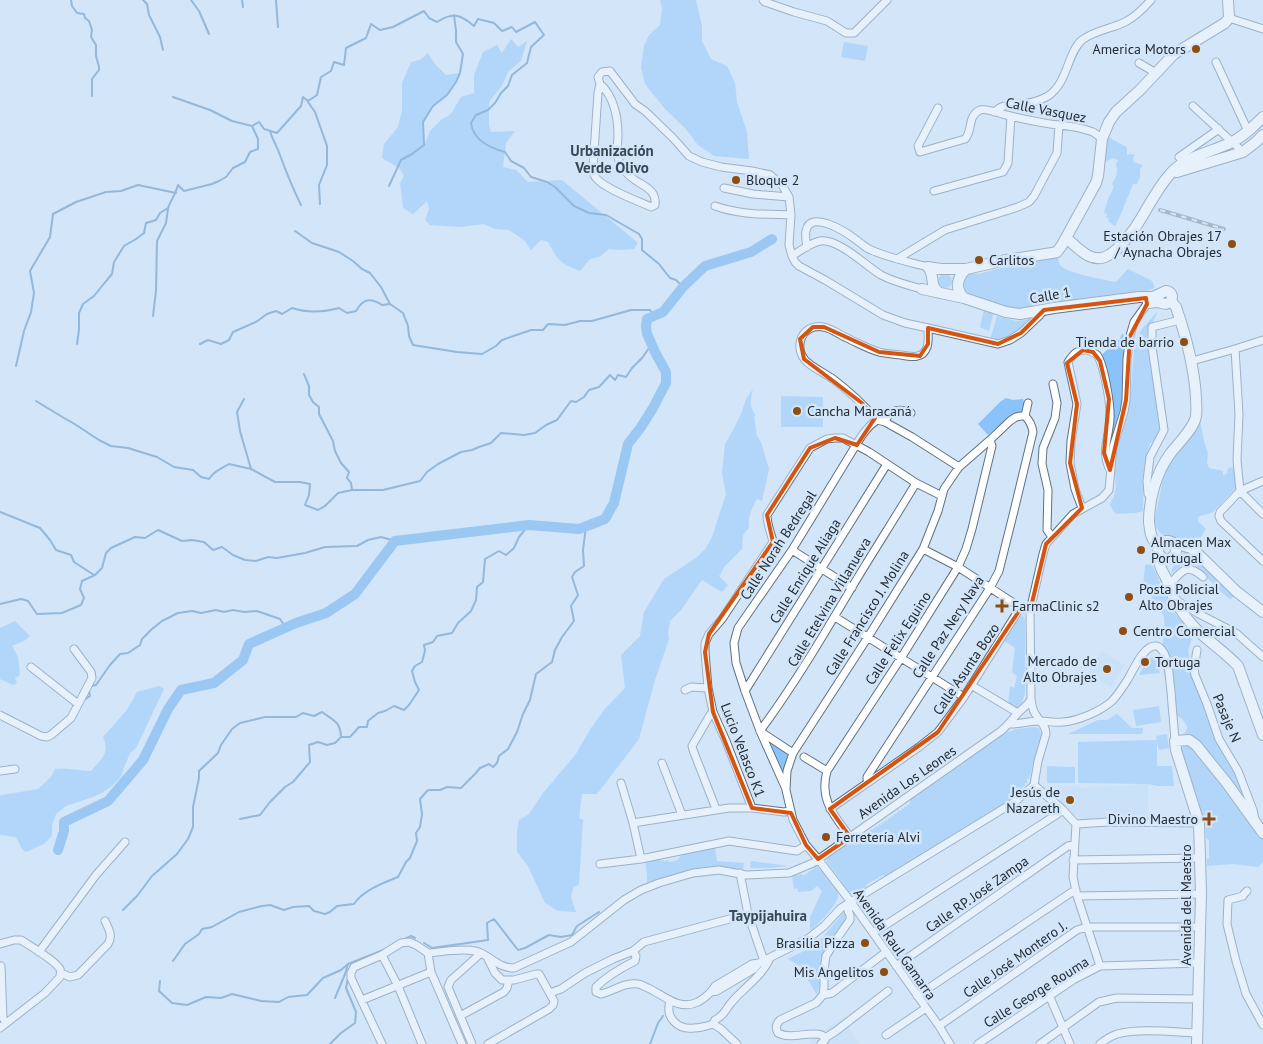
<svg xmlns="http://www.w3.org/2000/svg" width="1263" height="1044" font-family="'PT Sans',sans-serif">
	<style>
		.built { fill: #c3dbf5 }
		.green { fill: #89c3fa }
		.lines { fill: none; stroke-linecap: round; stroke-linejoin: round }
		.stream { stroke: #4980b3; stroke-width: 2 }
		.river { stroke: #59a4ea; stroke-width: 10 }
		.street-casing { stroke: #607283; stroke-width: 9 }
		.secondary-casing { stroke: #607283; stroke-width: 12 }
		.street { stroke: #fff; stroke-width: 7 }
		.secondary { stroke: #fff; stroke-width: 10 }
		.rail-casing { stroke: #75828f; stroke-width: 4 }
		.rail { stroke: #d2e5f9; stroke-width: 2; stroke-dasharray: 5.5; stroke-linecap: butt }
		.marked { fill: none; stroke: #d45410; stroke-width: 4; stroke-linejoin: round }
		.poi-dot { fill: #8c4e11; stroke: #d2e5f9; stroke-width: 2 }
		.labels { text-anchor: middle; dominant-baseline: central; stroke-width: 5; stroke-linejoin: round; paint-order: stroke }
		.poi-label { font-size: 14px; fill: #242b32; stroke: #d2e5f9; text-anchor: start }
		.street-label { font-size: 14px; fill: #242b32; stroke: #d2e5f9 }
		.neighbourhood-label { font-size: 15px; font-weight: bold; fill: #384858; stroke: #d2e5f9 }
	</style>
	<rect width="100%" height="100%" fill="#d2e5f9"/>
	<path class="built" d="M1102 651 1124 665 1111 687 1089 673Z
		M1148 784V817H1109L1083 819H1079L1048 790 1047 786H1078L1080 788Z
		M843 1018 859 1044H813L810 1040Z"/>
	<path class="green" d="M660 0H696L702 26V41L711 59 727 66 735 83 737 102 747 132 749 159 714 156 698 145 685 128 665 109 645 84 641 67 644 46 649 35 660 25 662 8Z
		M511 39 518 47 527 41 521 61 508 72 502 86 489 102V125L491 132 515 131 506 143 503 167 516 170 528 182 562 180 638 243 634 249 619 250 609 249 599 257 590 259 580 271C560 263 558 261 548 242L541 240 531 250 525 241 509 230 495 229 484 224 460 227 430 225 425 220 429 209 427 201 413 214 403 208 400 183 404 176 399 168 382 158 384 144 398 127 402 110V83L411 62 420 60 428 53 435 64 446 75 460 73 456 82 447 95 433 106 423 121 425 144 430 131 441 120 451 114 461 97 474 93V75L483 52 497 45 502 53Z
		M844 42 868 46 865 61 841 57Z
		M1107 136 1124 146H1126L1127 148V155L1132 154 1135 155 1133 158V162L1143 165 1140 169V177L1137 184H1133L1120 216 1115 226 1108 221 1109 219 1106 217 1107 214 1104 213 1108 199 1114 187 1112 184C1116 177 1119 173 1116 165L1118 160 1112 158 1104 163Z
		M1058 257C1059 260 1058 262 1060 265 1068 274 1102 279 1115 282L1118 280 1128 269 1152 281 1155 288 1141 293 1020 310 999 305 969 293 964 290 962 284 963 280 966 276 970 273 978 274 1001 268 1010 265Z
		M938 281a7 7 0 1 1 14 0a7 7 0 1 1-14 0Z
		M984 309 994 312 989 331 980 327Z
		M1158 311 1147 335 1152 376 1159 411 1160 428 1155 439 1150 444 1147 453 1144 471 1143 511 1136 513 1117 514 1113 511 1110 504 1114 496 1116 487 1115 472 1118 445 1129 412 1134 351 1141 330Z
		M997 316 1016 321 1030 319C1019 330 1007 342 990 340Z
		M1122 334 1127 336 1123 358 1122 402 1109 446 1111 427 1100 356 1120 339Z
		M753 389C750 401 749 406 756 416L754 417 757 436 761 442 769 469 762 501 757 499C752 508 747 518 749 528L743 535 742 549 725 566 719 576 728 585 722 592 702 580 681 610 670 621 668 633 669 639 655 680 639 739 597 794H582L579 818 583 820 579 884 573 888 571 897 576 912 558 911 545 903 528 866 517 852V832L519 820 529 814 543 793 576 754 591 728 604 710 625 688 621 655 640 636 644 612 664 579 696 558 706 548 712 537 726 494 722 473 725 444 733 430 741 414 746 399Z
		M781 396 823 397V427H781Z
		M1006 398 1013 400 1023 399 1024 403 1022 412 1010 416 988 435 978 424 1001 401Z
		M1199 416 1204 441 1208 453 1207 463 1209 468 1223 471V475L1227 474 1228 468 1236 467 1237 487 1213 512 1198 517V521L1206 529 1198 541 1202 547 1201 550 1161 534 1156 527 1154 522 1163 479 1169 462Z
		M1185 552 1190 553 1236 595 1230 599 1220 591 1195 565 1189 563 1180 567 1171 573C1174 563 1176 558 1185 552Z
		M1152 564 1172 610 1193 635 1188 651 1194 676 1232 763 1251 810 1182 736 1187 730V726L1182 719 1175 714 1160 658 1165 630 1164 617 1158 605 1143 586 1145 565Z
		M1021 615 1024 617 1025 620V694L1021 705 1016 707 1008 704 1010 686 1014 688 1017 676 1012 672 1015 648 1003 640 1019 616Z
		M15 621 30 636 24 641 12 646 18 657 20 675 15 678 17 683 13 685 0 679V628Z
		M1153 657 1157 659 1160 673 1139 675 1147 661Z
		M159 686 164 689 136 748 130 753 120 778 112 786 102 793 90 798 66 806 56 814 52 825V836L44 844 26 852 22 849 16 837 0 835V796L2 795 38 789 51 777 55 769C67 767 79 771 91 771 102 758 110 754 103 737L127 710 137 692Z
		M1159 706 1161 722 1136 726 1133 710Z
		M1117 714 1132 728H1143L1142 734H1068L1098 720H1107Z
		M1034 727 1039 728 1042 735 1029 779H1027V783H1025V786H1023V789H1021V791L1016 792V794H1014V799L887 877 882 875 881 877 879 876 878 879 876 878 875 881 873 880 872 882H870L869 884H867L865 890 854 896H852L827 862V857L860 834 859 837 861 838 862 836H864L865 834H867L868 832H870V830H873V828H875L876 826 878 827 879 824 881 825 882 822 884 823 885 820 887 821 888 818 890 819 891 816 893 817 894 814H896L899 810 901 811 902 808 904 809V807H906L907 805H909L911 799 1003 734 1016 729Z
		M1167 734 1169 748 1159 750 1157 742V766H1172L1174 786H1157L1148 784 1078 783V742L1157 740 1156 736Z
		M770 742 788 753 785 768 782 770H780L769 744Z
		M1185 745H1192L1263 838V862L1258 867 1233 864 1207 866V859L1209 858V840L1206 838V827L1181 751V748Z
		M1047 766 1075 767V783H1047Z
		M715 848 717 861 744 863 743 871 717 869 647 890V875L645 860 658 858 661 861 663 860 665 862 667 860 670 862 677 860 683 854Z
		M751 861 789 866 771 868H750Z
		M817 866C822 872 837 887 838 894 840 903 817 925 810 931V917L822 891 817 886 811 891 798 892 797 888 794 889 792 876 802 874 803 876Z
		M845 911 847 916 846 920 821 958 820 982 817 995 799 965 788 959 808 949 821 939Z"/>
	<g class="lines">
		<path class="stream" d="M71 0 72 6 77 13 84 14 85 18 89 21 92 30 91 37 96 45V56L99 67V70L92 79V96
			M143 0 147 4 149 15 160 37 163 50
			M191 0 199 11 209 34
			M242 0 243 7
			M276 0 278 27
			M173 97 210 110 232 121 252 126
			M308 102 315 112 327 146V165L319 185 320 204
			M270 131C272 138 275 143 278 150 285 169 292 187 301 205
			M389 186 401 160 412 154 424 145 423 122 433 106 447 95 456 82 460 73 463 54 456 42V31L454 15
			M295 231 312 243 339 252 353 261 362 269 370 273 381 287 390 304 403 313 408 326 409 336 413 345 457 352 482 354 496 346 502 340 531 330H543L548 324 565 325 580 321H592L631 310H650L654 315
			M153 316 156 291 157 241 166 223 168 209
			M77 344 79 330V313L83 304 94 296 102 286 112 274 114 262 124 246 136 239 144 233 146 223 156 220 160 213 168 208C171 200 176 193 178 185L184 191 212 184 219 181 226 177 233 168 245 162 250 152 258 149V139L252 126 259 122 264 129 277 133 301 106 303 97 308 101 317 95 321 77 331 71 334 62 344 65 346 48 366 38 371 24 380 30 393 27 424 11 429 18 437 22C453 12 460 14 474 26L478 19 494 23 502 31 512 27 516 32 535 22 544 35 531 47 527 63 512 75 508 86 501 93 495 103 488 110 476 115 471 123C473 140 490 148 505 152L511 161 524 168 531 177 547 182 555 187 574 206 589 213 606 215 639 234 642 239V250L659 264 670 278 676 280 683 287
			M200 344 208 340 221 344 229 340 233 332 256 322 267 314 276 311 282 314 292 308C307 313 324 312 339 308L347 313 356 311C363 299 370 297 382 305L390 304
			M16 366 24 331 31 312 34 293 30 271 50 237 53 214 76 202 106 192 121 191 138 185 176 193
			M304 374 309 386V395L313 402 319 407V414L333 441 335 451 341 463 349 472 347 478 351 483 352 490
			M244 399 237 412 240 431 251 469
			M36 401 64 418 73 423 99 440 111 446 128 448 157 457 174 467 193 470 201 477 209 479C215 470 221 469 229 464L251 469 275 482H300L310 484 309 495 305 505 318 510 325 506 338 493 352 490H383L420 481 427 472 438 464 461 452 472 450 479 447 491 443 501 433 524 435 535 433 546 425 557 420 571 401 576 402 584 397 589 390 599 387 610 375 615 380 618 375 626 377 632 368 642 358 652 344
			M0 512 40 528 50 540 56 550 71 555 74 562 94 575
			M0 604 21 599 28 601 37 614 62 613 81 605 84 598 80 589 82 581 95 575 102 568 106 553 111 548 135 537 145 538 158 530 182 541 192 540 204 542 213 550 222 547 233 555 245 560 256 561 268 557 277 558 305 553 325 547 357 546 368 540 381 537 395 541
			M91 686 96 685 110 665 120 654 128 653 140 645 142 639 152 629 162 621 178 613 192 611 201 613 216 610 224 612 233 610 244 612 257 611 280 619 286 628
			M84 700 90 696 89 691
			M240 819 260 815 270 802 285 787 293 782 310 762 309 745 318 742 327 745 335 743 341 737H350L359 727H367L368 721 378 713 385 711 394 706 404 710 409 705 419 690 415 682 412 671 415 666 422 662 425 651 424 645 433 642 437 636 452 633 458 623 471 611 476 600 477 587 483 582 485 559 499 551 506 555 514 548 519 537 529 525
			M123 910 137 896 152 876 177 854 188 839 193 827V807L199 778V771L218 753 221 745 232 729 240 723 265 717H296L303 713 314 716 322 712C334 721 340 721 341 737
			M403 940 411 936 415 938
			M424 943 432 948 488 940 487 923 494 919 518 950 525 948 549 935 561 937 572 935 577 926 599 912
			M173 961 185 944 199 934 202 929 212 927 239 912 262 906 270 905 284 910 293 907 309 906 314 911 325 914 330 912 337 906 354 904C363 890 383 883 398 877L406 862 410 858 417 841 416 833 420 827 422 814 420 799 428 790H440L447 787 461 788 475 774 480 768 489 764 493 767 497 763 499 756 508 749 517 732 523 714 530 700 536 674 552 662 555 650 562 637 574 621 571 606 578 595 572 577 575 572 584 566 583 550 586 526
			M160 981 159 991 172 1003 187 1005 206 997 221 998 232 994 261 1001 279 1002 288 997 307 995 323 978 341 970 348 964
			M335 998 345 974 348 964 353 962 386 949
			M330 1044 341 1033 355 1023 356 1012 346 988 348 978
			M650 1044 658 1023 663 1016"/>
		<path class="river" d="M58 850 64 831V822L108 801 143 760 168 709 181 690 214 683 243 660 249 644 296 623 326 613 355 594 395 541 529 525 579 529 605 519 614 503 628 444 641 427 653 408 666 383V372L656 354 647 334 646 326 647 319 663 312 683 287 705 266 751 252 772 239"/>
		<defs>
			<path id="street" d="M763 0 765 2 794 12 827 21 846 33H854L887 0
				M1229 18 1263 29
				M1216 62 1248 131
				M1139 63 1156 73
				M600 84C614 96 618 118 618 135 618 142 616 151 618 158 620 165 626 173 631 177 641 186 657 188 655 205L651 207C638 201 605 189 596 178 593 175 593 171 593 167L598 93 600 84 598 77 602 72 610 71 635 104 645 111 673 138 689 156 702 162 721 167 752 171 770 175 782 185 789 197 791 215 789 245 792 256 795 262 799 266 825 280 883 315 905 323 928 328C928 334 929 341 927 347 923 359 912 357 901 355 894 354 886 354 879 352 868 349 858 343 847 338 840 335 831 328 823 327 802 323 792 348 807 362 815 369 824 373 833 379 849 391 864 405 877 420
				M1193 106 1243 152
				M938 108 918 146 920 152 965 139C973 131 967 116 980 110 985 108 999 113 1006 115 1023 119 1041 123 1059 125 1070 126 1082 128 1093 132 1096 134 1099 136 1102 139
				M994 112C1004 103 1010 106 1023 104 1031 103 1041 100 1048 96 1068 83 1067 53 1082 40 1095 30 1111 29 1125 22 1135 17 1144 8 1151 0
				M1179 157 1219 129
				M724 188 753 194 789 197
				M934 191 1003 172 1008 163 1011 116
				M715 206C740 215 765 214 791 215
				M807 247C806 242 805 236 806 231 810 209 846 232 855 239 861 243 865 248 871 250 889 258 909 262 928 267
				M792 256C800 251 810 243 820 241 838 238 866 266 881 275 894 282 908 285 922 289
				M897 259 945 230 1018 207 1029 202 1034 196 1057 153 1059 125
				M928 328 998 344 1010 340 1021 333 1039 316 1044 310
				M1235 349 1239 414 1237 460 1240 491
				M1192 361 1235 349 1263 340
				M1025 416 1028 403
				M885 422C890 409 899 408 911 413
				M1263 481 1240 491 1220 512 1219 516 1221 521 1263 561
				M1240 491 1263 514
				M1151 498 1148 494 1147 481 1150 457 1164 430 1152 347V327L1180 320
				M1082 508 1075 489 1070 463 1071 441 1077 404 1068 362C1073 355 1077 349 1086 350 1090 351 1094 352 1097 355 1104 364 1111 406 1110 419 1109 437 1101 450 1109 468
				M1052 537 1047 530 1048 490 1042 464 1043 448 1055 418 1057 403 1053 384
				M923 549 958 567 1023 609
				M792 550 852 588
				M1169 585C1182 571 1186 562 1203 577
				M1176 600 1199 614 1236 633 1263 657
				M835 617 964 697
				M1197 650 1194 668 1195 675 1207 704 1219 739 1238 771 1253 810 1255 819
				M31 667 78 704
				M971 685 1018 713
				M685 690 691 687 708 688
				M745 691 887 464
				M713 712 710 715 692 746 693 750 716 809
				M0 715 41 736 47 737 51 735 71 718 92 678 91 672 74 649
				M1010 724C1020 724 1030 721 1040 721 1048 721 1055 723 1063 722 1078 721 1101 711 1112 701 1118 695 1123 687 1128 679 1133 671 1144 644 1156 646 1160 646 1162 650 1164 653 1170 664 1169 679 1171 691 1172 707 1174 724 1175 741
				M760 731C794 685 823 636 852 587 873 552 895 518 916 483
				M761 732 793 753
				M804 757 827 771
				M662 763 682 815
				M0 771 15 769
				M869 782 867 779V777L990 588 999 571 1014 511 1033 432C1032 425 1030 421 1025 416
				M621 783 633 823 641 859
				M1034 785 1038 761 1046 734C1046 725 1040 722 1036 715 1032 710 1032 705 1031 699L1030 611 1043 554 1046 544 1073 514 1102 498 1109 490 1113 447 1124 412 1126 400 1127 359 1130 336 1134 322 1147 304
				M1034 785 1062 809 1076 824 1073 877 1077 896 1100 966
				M786 789 760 731 745 691 736 663 734 643 738 628 792 550 856 445C862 435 867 427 877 420L885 422 912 437 959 467
				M752 808 726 741 713 712 708 688 705 652V643L709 634 722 619 773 542C771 532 767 525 767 515L810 448 827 439 835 438H843L869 452 916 483 942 496
				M830 809 919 747 938 732 964 697 1020 608
				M633 823 729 808H752L784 812 790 811
				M1076 824 1109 822 1199 823
				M850 837C834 815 819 800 827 771L901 658 958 567 966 549 972 529 992 446 990 440
				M1073 860 1201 858
				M600 864 641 859 729 841 797 851 806 845
				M740 873 748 914 764 961
				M1247 891 1244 894 1243 896 1228 900 1227 924 1236 961 1246 994 1263 1025
				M1077 896 1201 894
				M873 933 1059 813 1062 809
				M0 944 14 940H21C30 946 55 960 60 969 61 972 60 974 60 977L45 993 0 1028
				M633 951 636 956 635 961C621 968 607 976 596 987V992L601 994C614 991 624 982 638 984 641 984 645 987 648 988 665 996 679 1011 698 1002 705 998 711 993 715 986L752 964 759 963 809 938 824 926 841 908 1016 801 1034 785
				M39 952 96 875 125 842
				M428 953 431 972 462 1044
				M382 955 398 986 422 1044
				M1 966 3 1018 6 1023
				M896 966 1068 846 1074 845
				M61 973 70 977 78 975 108 944C113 936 109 929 105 921
				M711 992 717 991 754 969 759 963
				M550 993 561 989 585 973 613 959 633 951 644 942 748 914
				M823 995 832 993 886 952
				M1049 995 1070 1044
				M917 996 1072 892 1076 890
				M362 1000 431 972
				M670 1001C665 1017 677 1030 694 1028 700 1028 707 1026 713 1024L715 1020C724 1016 725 1010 731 1003 743 988 762 977 770 958
				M460 1016 504 992 507 988 509 980
				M713 1024 721 1029 737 1044
				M939 1026 1077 930 1087 927H1200
				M886 1035 926 1008
				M825 1038 836 1031 888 991
				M382 1044 351 978V973L354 967 382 955 401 943 409 942 416 945 428 953C443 952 459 948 475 951 489 954 497 968 514 968L571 942 624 900 641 890 659 883 693 873 719 870 746 875 789 873 813 863 1001 731C1008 725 1013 718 1019 712 1024 707 1028 705 1031 699
				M472 1044 448 987 451 980 480 954
				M488 1044 549 1009 553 1005 554 1001 539 974H536L514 980H502L495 973 488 959
				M821 1044 825 1040 822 1035C808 1031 791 1040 778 1033 775 1028 776 1024 780 1020L816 1003 823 995 824 987V970L826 956 838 937 850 920V915L848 911 851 902
				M950 1044 939 1026 851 902 818 859 806 845 793 820 786 790 787 771 793 753 868 637 923 549 938 511 944 489 959 467 990 440 1010 421 1016 417 1021 416H1025
				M978 1044 1073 980 1100 966 1200 963
				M1040 1044 1099 1002 1117 998 1198 999
				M1100 1044C1105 1040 1111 1036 1117 1034 1139 1028 1174 1032 1198 1033"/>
			<path id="secondary" d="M1177 172 1243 152 1256 142 1263 135
				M1066 238C1077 246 1089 263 1105 257 1110 255 1113 252 1117 249 1142 226 1149 198 1170 174 1184 157 1211 152 1230 143 1243 137 1254 126 1263 117
				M928 267 941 269H966L1006 260 1052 253 1057 252 1062 245 1096 183 1098 176 1102 139 1109 122 1116 112 1140 90 1174 54 1225 23 1229 18 1228 0
				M928 267C936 277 928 286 940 293
				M922 289 964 298 1006 312 1020 314 1054 308 1139 297H1153L1166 291C1172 292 1173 296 1171 301
				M964 298C954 288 957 278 966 269
				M1148 303C1149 303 1154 302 1157 302 1164 303 1166 306 1171 301
				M1158 550a9 9 0 1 1 18 0a9 9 0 1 1-18 0Z
				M1171 542 1191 548 1195 551 1237 592 1263 612
				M1159 546C1151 541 1150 531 1149 522 1149 499 1156 473 1170 454 1178 443 1194 429 1196 416 1197 410 1196 403 1196 397 1194 367 1186 336 1176 307L1171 301
				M1160 556C1158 564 1162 571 1166 578 1169 584 1170 590 1173 596 1179 609 1188 621 1198 631 1211 643 1226 653 1238 666L1263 735
				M1197 1044 1201 894 1199 823 1176 750 1175 741 1189 740 1196 745 1226 782 1263 833"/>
		</defs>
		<use href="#street" class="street-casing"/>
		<use href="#secondary" class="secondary-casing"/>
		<use href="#street" class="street"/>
		<use href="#secondary" class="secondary"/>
		<defs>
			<path id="rail" d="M1160 210 1224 229"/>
		</defs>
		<use href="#rail" class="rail-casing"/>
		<use href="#rail" class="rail"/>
	</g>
	<path d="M0 0H1263V1044H0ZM1146 298 1147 304 1130 336 1126 400 1110 470 1104 453 1109 399 1100 361 1093 352 1083 350 1067 363 1077 404 1070 463 1082 508 1046 544 1030 611 1021 608 938 732 830 809 850 837 818 859 806 845 791 813 752 808 713 712 705 652 709 634 773 542 767 515 810 448 835 438 857 445 875 418 862 403 804 359 800 339 813 327H824L879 352 920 356 928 344V328L998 344 1021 333 1044 310Z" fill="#d2e5f9" fill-opacity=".55" fill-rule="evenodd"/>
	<path class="marked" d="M1146 298 1147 304 1130 336 1126 400 1110 470 1104 453 1109 399 1100 361 1093 352 1083 350 1067 363 1077 404 1070 463 1082 508 1046 544 1030 611 1021 608 938 732 830 809 850 837 818 859 806 845 791 813 752 808 713 712 705 652 709 634 773 542 767 515 810 448 835 438 857 445 875 418 862 403 804 359 800 339 813 327H824L879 352 920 356 928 344V328L998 344 1021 333 1044 310Z"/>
	<g class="poi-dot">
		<circle cx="1196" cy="49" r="5"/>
		<circle cx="736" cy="180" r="5"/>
		<circle cx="1232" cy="244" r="5"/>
		<circle cx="979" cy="260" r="5"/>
		<circle cx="1184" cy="342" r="5"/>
		<circle cx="797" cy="411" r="5"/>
		<circle cx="1141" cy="550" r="5"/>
		<circle cx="1129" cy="597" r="5"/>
		<path d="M999.5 598.5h5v5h5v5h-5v5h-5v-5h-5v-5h5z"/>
		<circle cx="1123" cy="631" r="5"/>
		<circle cx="1145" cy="662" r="5"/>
		<circle cx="1107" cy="669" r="5"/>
		<circle cx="1070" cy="800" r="5"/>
		<path d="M1206.5 811.5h5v5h5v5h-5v5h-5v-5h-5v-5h5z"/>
		<circle cx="826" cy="837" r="5"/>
		<circle cx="865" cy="943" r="5"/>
		<circle cx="884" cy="972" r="5"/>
	</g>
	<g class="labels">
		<g class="poi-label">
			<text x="1186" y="49" text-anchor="end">America Motors</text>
			<text x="746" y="180">Bloque 2</text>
			<text x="1222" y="236" text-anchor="end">Estación Obrajes 17<tspan x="1222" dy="16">/ Aynacha Obrajes</tspan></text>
			<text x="989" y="260">Carlitos</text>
			<text x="1174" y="342" text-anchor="end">Tienda de barrio</text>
			<text x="807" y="411">Cancha Maracaná</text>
			<text x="1151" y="542">Almacen Max<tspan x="1151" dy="16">Portugal</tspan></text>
			<text x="1139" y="589">Posta Policial<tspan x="1139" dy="16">Alto Obrajes</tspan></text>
			<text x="1012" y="606">FarmaClinic s2</text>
			<text x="1133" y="631">Centro Comercial</text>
			<text x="1097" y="661" text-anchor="end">Mercado de<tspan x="1097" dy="16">Alto Obrajes</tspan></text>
			<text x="1155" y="662">Tortuga</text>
			<text x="1060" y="792" text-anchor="end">Jesús de<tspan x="1060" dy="16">Nazareth</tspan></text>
			<text x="1198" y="819" text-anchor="end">Divino Maestro</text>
			<text x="836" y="837">Ferretería Alvi</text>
			<text x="855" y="943" text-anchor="end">Brasilia Pizza</text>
			<text x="874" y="972" text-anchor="end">Mis Angelitos</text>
		</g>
		<g class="street-label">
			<text transform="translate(1046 110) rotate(11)">Calle Vasquez</text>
			<text transform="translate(1050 295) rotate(-10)">Calle 1</text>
			<text transform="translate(778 545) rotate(-57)">Calle Norah Bedregal</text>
			<text transform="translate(805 571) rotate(-58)">Calle Enrique Aliaga</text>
			<text transform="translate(829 602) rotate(-59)">Calle Etelvina Villanueva</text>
			<text transform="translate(867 613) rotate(-58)">Calle Francisco J. Molina</text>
			<text transform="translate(948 627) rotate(-57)">Calle Paz Nery Nava</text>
			<text transform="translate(898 638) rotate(-57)">Calle Felix Eguino</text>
			<text transform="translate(966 669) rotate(-56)">Calle Asunta Bozo</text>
			<text transform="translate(1227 718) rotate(67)">Pasaje N</text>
			<text transform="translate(743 750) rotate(69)">Lucio Velasco K1</text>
			<text transform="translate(907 782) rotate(-35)">Avenida Los Leones</text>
			<text transform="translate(977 894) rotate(-35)">Calle RP. José Zampa</text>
			<text transform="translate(1186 905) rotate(-90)">Avenida del Maestro</text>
			<text transform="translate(895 944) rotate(55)">Avenida Raul Gamarra</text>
			<text transform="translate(1015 959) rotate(-35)">Calle José Montero J.</text>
			<text transform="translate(1036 992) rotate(-32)">Calle George Rouma</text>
		</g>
		<g class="neighbourhood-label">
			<text x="612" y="150">Urbanización<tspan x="612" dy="17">Verde Olivo</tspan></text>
			<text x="768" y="915">Taypijahuira</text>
		</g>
	</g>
</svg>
